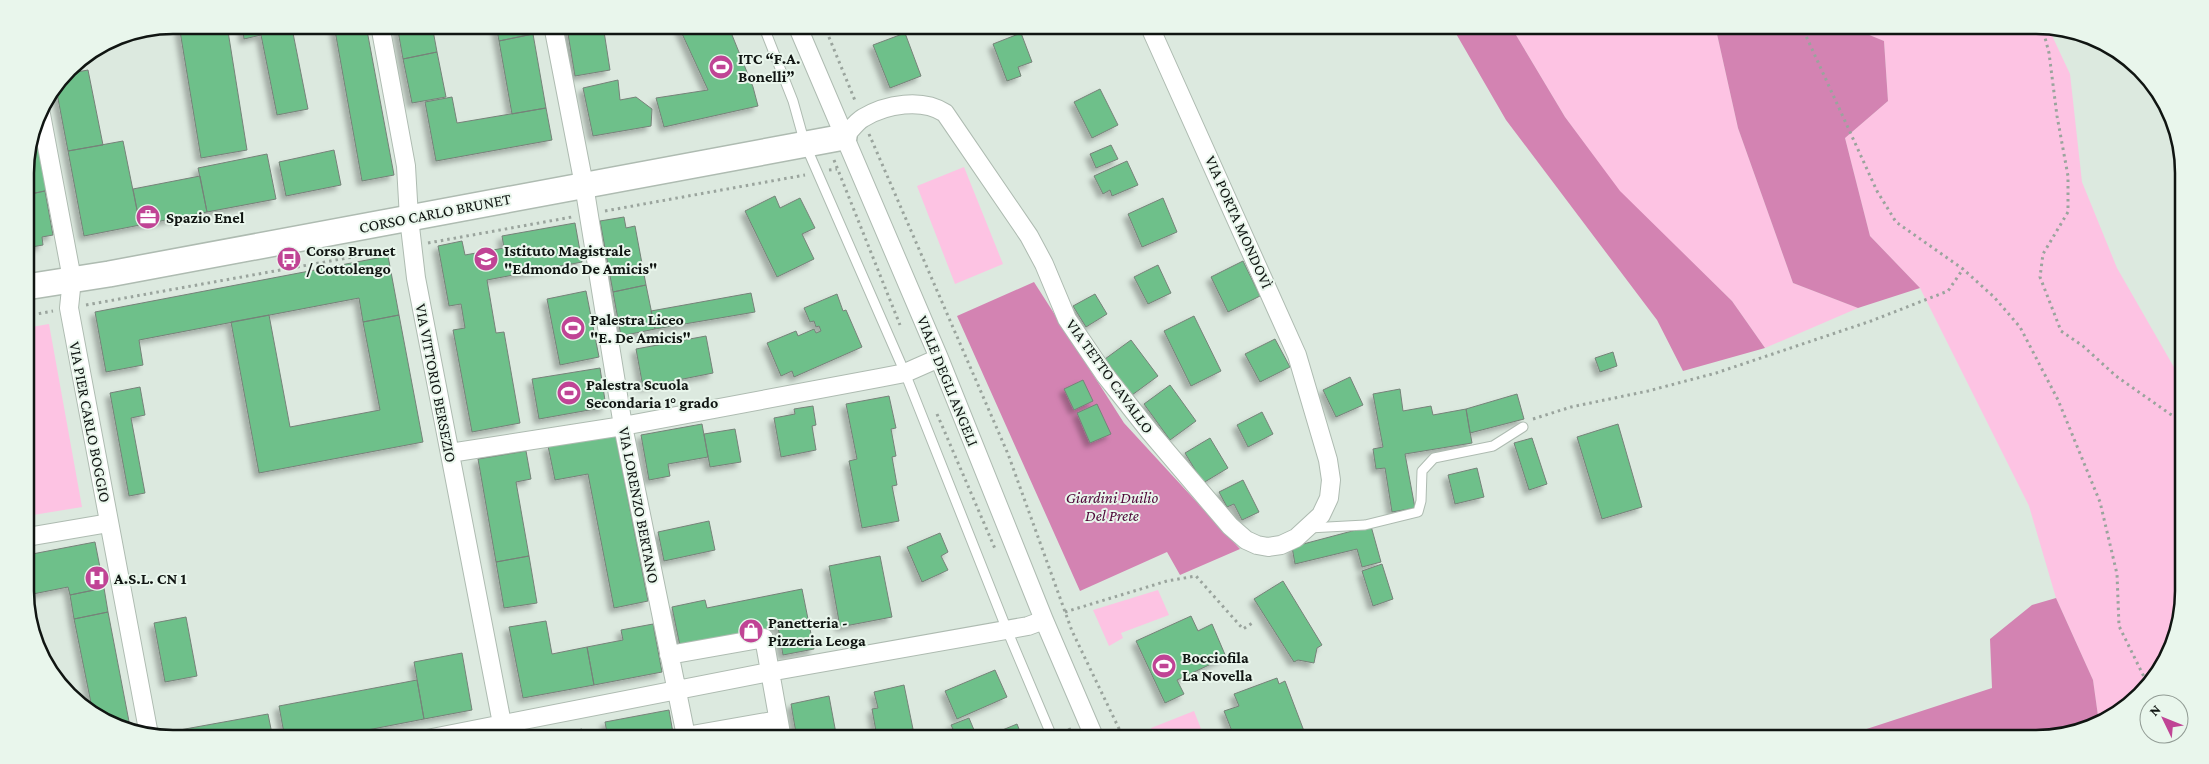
<svg xmlns="http://www.w3.org/2000/svg" width="2209" height="764" font-family="'Crimson Pro',serif">
	<style>
		.green { fill: #fdc3e3 }
		.forest { fill: #d383b2 }
		.building { fill: #6ec08a; stroke: #768279; filter: url(#shadow) }
		.lines { fill: none; stroke-linecap: round; stroke-linejoin: round }
		.lane-casing { stroke: #aebbb1; stroke-width: 11 }
		.street-casing { stroke: #aebbb1; stroke-width: 20 }
		.secondary-casing { stroke: #aebbb1; stroke-width: 28 }
		.path { stroke: #9aa49d; stroke-width: 3; stroke-dasharray: 2.5 4; stroke-linecap: butt }
		.lane { stroke: #fff; stroke-width: 9 }
		.street { stroke: #fff; stroke-width: 18 }
		.secondary { stroke: #fff; stroke-width: 25 }
		.labels { text-anchor: middle; dominant-baseline: central; stroke-width: 4; stroke-linejoin: round; paint-order: stroke }
		.poi-label { font-size: 16px; font-weight: bold; fill: #101512; stroke: #e9f6ec; text-anchor: start }
		.street-label { font-size: 16px; fill: #101512; stroke: #e9f6ec }
		.park-label { font-size: 16px; font-style: italic; fill: #4e0638; stroke: #e9f6ec }
		.rim { fill: none; stroke: #101512; stroke-width: 2.5 }
	</style>
	<defs>
		<filter id="shadow"><feDropShadow dx="-4.5" dy="4.5" stdDeviation="2.5" flood-color="#0004"/></filter>
	</defs>
	<rect width="100%" height="100%" fill="#dce9df"/>
	<path class="green" d="M1510 25 1568 28 1575 25H1715L1738 128 1793 283 1858 308 1765 348 1732 301 1620 192 1565 117Z
		M1845 25H2036L2048 27 2070 74 2082 182 2117 268 2183 383 2184 591 2176 638 2159 673 2126 708 2099 723 2093 680 2056 598 2029 506 1920 288 1870 236 1845 138 1888 101 1884 41Z
		M964 167 1003 264 955 284 917 186Z
		M49 324 82 507 27 516 26 328Z
		M1158 590 1169 615 1121 633 1123 638 1109 646 1093 610Z
		M1194 711 1205 739H1155L1151 728Z"/>
	<path class="forest" d="M1451 25H1510L1565 117 1620 191 1732 301 1765 348 1683 371 1657 320 1506 120Z
		M1715 25H1845L1884 41 1888 101 1845 138 1870 236 1920 288 1858 308 1793 283 1738 128Z
		M1034 282 1124 423 1240 549 1180 575 1167 552 1080 591 957 316Z
		M2056 598 2093 680 2099 723C2068 739 2035 739 2000 739L1997 729 1966 739H1836L1992 688 1990 639 2032 605Z"/>
	<path class="building" d="M179 25H227L247 150 201 158Z
		M242 25H307L292 28 308 109 277 115 261 35 244 39Z
		M334 25H366L394 175 362 181Z
		M397 25H432L437 52 403 59Z
		M496 25H531L533 34 499 41Z
		M584 25H603L610 70 575 76 567 28Z
		M678 25H728L753 87 758 106 664 127 656 98 708 90Z
		M905 33 921 76 890 88 873 45Z
		M1021 33 1032 62 1018 67 1021 76 1007 81 993 44Z
		M533 34 546 108 512 114 499 41Z
		M437 52 446 97 412 103 403 59Z
		M88 70 103 145 68 151 56 88 66 74Z
		M618 80 620 100 636 97 652 109 651 126 593 136 583 88Z
		M1100 89 1118 125 1092 138 1074 102Z
		M452 97 457 123 546 108 552 140 436 161 425 102Z
		M38 140 49 190 26 195 25 163 31 142Z
		M123 141 140 225 84 236 68 151Z
		M1111 145 1118 159 1096 168 1090 154Z
		M334 150 341 185 286 196 279 162Z
		M267 154 276 199 207 212 198 168Z
		M1127 161 1138 185 1112 196 1110 190 1103 194 1094 176Z
		M200 176 207 212 140 225 133 189Z
		M45 191 53 235 42 237 43 245 26 248V195Z
		M775 196 780 208 800 198 815 228 802 234 814 259 777 277 745 211Z
		M1163 198 1177 232 1142 247 1128 214Z
		M624 217 626 228 635 226 646 285 613 292 600 221Z
		M575 223 582 262 487 280 496 333 504 332 520 423 472 432 453 330 465 328 461 304 449 306 438 246 462 241 465 255 504 248 502 236Z
		M388 256 399 315 363 322 359 298 139 340 143 365 106 372 95 312Z
		M1243 261 1260 296 1228 312 1211 277Z
		M1158 265 1171 293 1148 304 1134 277Z
		M646 285 655 329 621 336 613 292Z
		M586 291 599 357 560 365 547 299Z
		M751 293 755 312 655 329 651 311Z
		M837 294 843 311 846 310 862 347 794 377 792 371 781 376 767 343 796 331 798 336 814 329 816 333 821 331 819 326 816 327 814 321 810 322 804 308Z
		M1095 294 1107 314 1086 327 1073 306Z
		M269 315 290 427 380 410 363 322 399 315 423 442 259 473 231 322Z
		M1194 316 1221 371 1191 386 1164 331Z
		M706 336 713 373 643 387 636 349Z
		M1275 339 1290 367 1260 382 1245 354Z
		M1131 340 1158 376 1132 395 1105 359Z
		M1613 352 1617 366 1600 372 1595 358Z
		M600 368 606 407 539 419 532 379Z
		M1350 377 1363 405 1336 417 1323 390Z
		M1083 380 1093 401 1074 410 1064 389Z
		M1170 385 1196 421 1170 440 1144 404Z
		M140 387 145 415 131 418 145 493 129 496 110 393Z
		M1400 389 1403 411 1431 406 1433 415 1466 409 1472 443 1405 454 1415 508 1392 512 1385 468 1376 469 1373 449 1383 447 1373 394Z
		M1517 394 1524 419 1470 433 1466 409Z
		M889 396 896 428 891 429 896 456 892 457 897 485 892 486 899 521 862 528 849 461 857 459 846 404Z
		M1097 404 1111 434 1090 443 1077 413Z
		M813 406 816 425 812 426 816 450 781 457 774 418 795 414 794 409Z
		M1262 412 1273 434 1248 447 1237 425Z
		M702 424 708 457 668 464 670 476 649 480 641 435Z
		M1618 424 1642 507 1602 519 1577 437Z
		M735 429 741 462 710 467 704 434Z
		M615 433 648 601 614 608 588 474 555 480 548 446Z
		M1210 438 1228 468 1203 483 1185 453Z
		M1532 438 1547 484 1529 490 1514 443Z
		M526 451 531 479 516 482 529 556 496 562 478 459Z
		M1477 468 1484 497 1455 504 1448 475Z
		M1243 480 1259 512 1242 520 1234 504 1227 507 1219 492Z
		M709 521 715 550 664 561 658 532Z
		M1371 526 1381 562 1362 567 1357 549 1295 564 1292 547Z
		M940 533 948 552 941 556 948 570 922 582 907 547Z
		M95 542 104 588 70 595 68 587 28 595 27 555Z
		M529 556 537 603 504 608 496 562Z
		M880 556 892 617 840 627 829 566Z
		M1382 564 1393 599 1373 606 1362 571Z
		M1283 581 1322 645 1317 648 1314 663 1298 660 1294 662 1254 599Z
		M104 588 108 612 74 619 70 595Z
		M802 589 814 649 783 655 778 627 680 646 672 607 705 600 707 608Z
		M108 612 131 732 126 731 92 708 74 619Z
		M1191 616 1198 631 1212 624 1226 657 1177 680 1184 694 1165 703 1136 641Z
		M186 617 197 676 165 682 154 623Z
		M546 621 552 654 587 647 594 685 523 698 509 627Z
		M653 624 662 672 594 685 587 647 623 640 621 630Z
		M462 653 472 710 424 719 414 662Z
		M995 670 1007 697 957 719 945 691Z
		M1277 678 1279 684 1285 681 1307 739H1235L1224 711 1239 706 1234 694Z
		M417 680 424 719 321 739H285L279 706Z
		M904 685 913 729 877 737 872 709 878 708 874 692Z
		M829 696 837 739H797L791 704Z
		M669 710 674 739H608L605 722Z
		M268 714 273 739H175L174 731Z
		M969 718 974 730 957 738 951 725Z
		M1017 724 1023 739H983V738Z
		M582 729 584 739H531L557 734Z"/>
	<g class="lines">
		<defs>
			<path id="lane" d="M763 25 793 101 805 144 905 373 1007 630 1053 739
				M1309 528 1365 525 1418 512 1421 501 1422 471 1434 458 1493 446 1523 427"/>
			<path id="street" d="M380 25 406 166 409 218 416 278 505 739
				M553 25 584 185 623 426 686 736 778 720
				M797 25 939 358 1044 620 1095 739
				M40 109 72 279 69 308 149 735
				M844 137C850 131 856 122 863 118 886 104 922 98 945 113L1029 236 1044 264 1067 319 1105 375 1150 432 1230 526 1246 540 1257 545 1268 547 1281 545 1296 538 1321 515 1329 498 1331 480 1328 460 1297 355 1149 25
				M450 453 623 426 879 378 905 373 939 358
				M27 537 109 523
				M669 655 764 638 782 739
				M427 739 769 672 1028 626 1044 620"/>
			<path id="secondary" d="M26 287 109 274 844 137"/>
		</defs>
		<use href="#lane" class="lane-casing"/>
		<use href="#street" class="street-casing"/>
		<use href="#secondary" class="secondary-casing"/>
		<path class="path" d="M824 25 856 103
			M1801 25 1877 191 1896 222 1963 269 1994 297 2020 327 2058 400 2100 502 2117 574 2119 626 2148 685
			M2042 26 2049 53 2057 116 2068 176V212L2043 254 2040 277 2061 331 2083 346 2116 376 2170 414 2183 421
			M869 134 1008 454 1072 631 1124 739
			M834 160 900 325
			M829 170 837 169
			M605 211 805 175
			M428 243 572 217
			M86 305 397 249
			M26 316 53 311
			M937 414 996 551
			M1533 419 1571 407 1648 391 1716 373 1871 321 1948 291 1963 269
			M1065 612 1167 581 1196 576 1243 629 1254 622
			M1069 728 1074 739"/>
		<use href="#lane" class="lane"/>
		<use href="#street" class="street"/>
		<use href="#secondary" class="secondary"/>
	</g>
	<defs>
		<symbol id="stadium-disc" viewBox="-11 -11 22 22"><circle r="9.5" fill="#c04495" stroke="#e9f6ec"/><path d="M0-5a6.5 5 0 1 0 0 10a6.5 5 0 1 0 0-10ZM-3.5-1.8h7v3.6h-7Z" fill="#fff"/></symbol>
		<symbol id="office-disc" viewBox="-11 -11 22 22"><circle r="9.5" fill="#c04495" stroke="#e9f6ec"/><path d="M-6-3h4V-5.5h4V-3h4V5H-6ZM-1-4.5V-3h2v-1.5ZM-6 0V1H6V0Z" fill="#fff"/></symbol>
		<symbol id="bus-disc" viewBox="-11 -11 22 22"><circle r="9.5" fill="#c04495" stroke="#e9f6ec"/><path d="M-5-6H5V4H4V6H2V4H-2V6H-4V4H-5ZM-3.5-4V0h7V-4ZM-3.5 1.2v1.5H-2V1.2ZM2 1.2v1.5H3.5V1.2Z" fill="#fff"/></symbol>
		<symbol id="school-disc" viewBox="-11 -11 22 22"><circle r="9.5" fill="#c04495" stroke="#e9f6ec"/><path d="M0-5L7-2L0 1L-7-2ZM-4 1L0 2.5L4 1V4Q0 6-4 4Z" fill="#fff"/></symbol>
		<symbol id="hospital-disc" viewBox="-11 -11 22 22"><circle r="9.5" fill="#c04495" stroke="#e9f6ec"/><path d="M-5-5h3v3.5h4V-5h3V5h-3V1.5h-4V5h-3Z" fill="#fff"/></symbol>
		<symbol id="shop-disc" viewBox="-11 -11 22 22"><circle r="9.5" fill="#c04495" stroke="#e9f6ec"/><path d="M-5-2.5h2.3a2.7 3.5 0 0 1 5.4 0H5L5.5 6h-11ZM-1.5-2.5h3a1.5 2.3 0 0 0-3 0Z" fill="#fff"/></symbol>
	</defs>
	<g fill-rule="evenodd">
		<use href="#stadium-disc" x="707" y="53" width="28" height="28"/>
		<use href="#office-disc" x="134" y="203" width="28" height="28"/>
		<use href="#bus-disc" x="275" y="245" width="28" height="28"/>
		<use href="#school-disc" x="472" y="245" width="28" height="28"/>
		<use href="#stadium-disc" x="559" y="314" width="28" height="28"/>
		<use href="#stadium-disc" x="555" y="379" width="28" height="28"/>
		<use href="#hospital-disc" x="83" y="564" width="28" height="28"/>
		<use href="#shop-disc" x="737" y="617" width="28" height="28"/>
		<use href="#stadium-disc" x="1150" y="652" width="28" height="28"/>
	</g>
	<g class="labels">
		<g class="poi-label">
			<text x="738" y="58">ITC “F.A.<tspan x="738" dy="18">Bonelli”</tspan></text>
			<text x="166" y="217">Spazio Enel</text>
			<text x="306" y="250">Corso Brunet<tspan x="306" dy="18">/ Cottolengo</tspan></text>
			<text x="504" y="250">Istituto Magistrale<tspan x="504" dy="18">"Edmondo De Amicis"</tspan></text>
			<text x="590" y="319">Palestra Liceo<tspan x="590" dy="18">"E. De Amicis"</tspan></text>
			<text x="586" y="384">Palestra Scuola<tspan x="586" dy="18">Secondaria 1° grado</tspan></text>
			<text x="114" y="578">A.S.L. CN 1</text>
			<text x="768" y="622">Panetteria -<tspan x="768" dy="18">Pizzeria Leoga</tspan></text>
			<text x="1182" y="657">Bocciofila<tspan x="1182" dy="18">La Novella</tspan></text>
		</g>
		<g class="street-label">
			<text transform="translate(435 213) rotate(-11)">CORSO CARLO BRUNET</text>
			<text transform="translate(1239 222) rotate(66)">VIA PORTA MONDOVÌ</text>
			<text transform="translate(1110 376) rotate(54)">VIA TETTO CAVALLO</text>
			<text transform="translate(948 381) rotate(68)">VIALE DEGLI ANGELI</text>
			<text transform="translate(436 383) rotate(79)">VIA VITTORIO BERSEZIO</text>
			<text transform="translate(90 422) rotate(79)">VIA PIER CARLO BOGGIO</text>
			<text transform="translate(639 505) rotate(79)">VIA LORENZO BERTANO</text>
		</g>
		<g class="park-label">
			<text x="1112" y="497">Giardini Duilio<tspan x="1112" dy="18">Del Prete</tspan></text>
		</g>
	</g>
	<path d="M0 0H2209V764H0ZM173 34H2036A139 139 0 0 1 2175 173V591A139 139 0 0 1 2036 730H173A139 139 0 0 1 34 591V173A139 139 0 0 1 173 34Z" fill="#e9f6ec" fill-rule="evenodd"/>
	<path class="rim" d="M173 34H2036A139 139 0 0 1 2175 173V591A139 139 0 0 1 2036 730H173A139 139 0 0 1 34 591V173A139 139 0 0 1 173 34Z"/>
	<g transform="translate(2164 719) rotate(313)"><circle r="24" fill="#e9f6ec" stroke="#929c95"/>
	<path d="M0-4L9 19L0 12L-9 19Z" fill="#c04495"/>
	<text y="-8" font-size="14" font-weight="bold" text-anchor="middle" fill="#101512">N</text>
	</g>
</svg>
